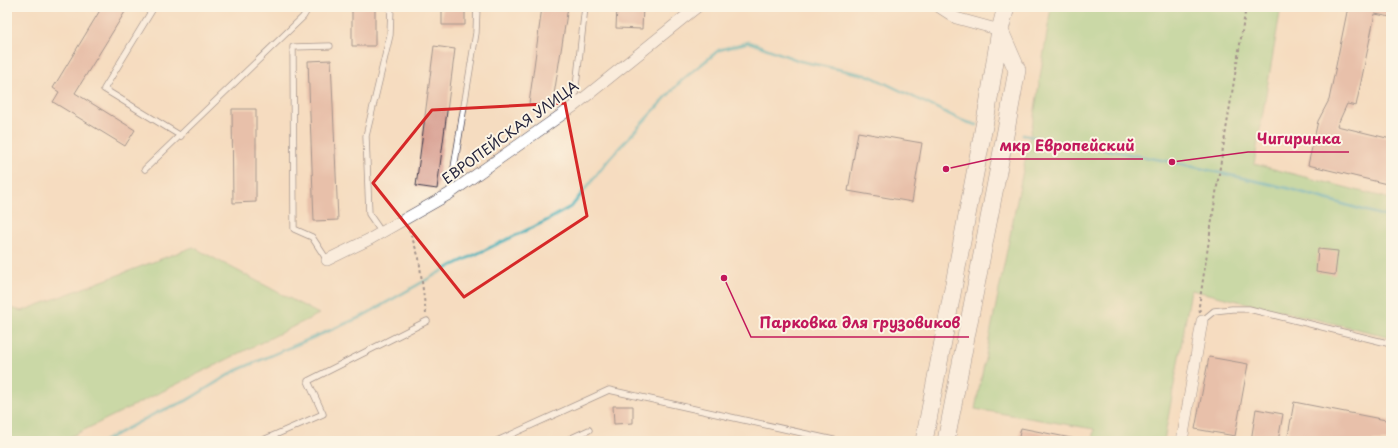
<svg xmlns="http://www.w3.org/2000/svg" width="1398" height="448" font-family="'Playpen Sans',sans-serif">
	<style>
		.green { fill: #94d287; stroke: #5b7a61 }
		.lines { fill: none; stroke-linecap: round; stroke-linejoin: round }
		.stream { stroke: #3aabb5; stroke-width: 3 }
		.building { fill: #d79d90 }
		.lane-casing { stroke: #423e4f; stroke-width: 7 }
		.street-casing { stroke: #423e4f; stroke-width: 12 }
		.primary-casing { stroke: #423e4f; stroke-width: 18 }
		.path { stroke: #423e4f; stroke-width: 2; stroke-dasharray: 3 3; stroke-linecap: butt }
		.lane { stroke: #fff; stroke-width: 5.5 }
		.street { stroke: #fff; stroke-width: 11 }
		.primary { stroke: #fff; stroke-width: 17 }
		.marked { fill: none; stroke: #d62828; stroke-width: 3; stroke-linejoin: round }
		.labels { text-anchor: middle; dominant-baseline: central; stroke-width: 4; stroke-linejoin: round; paint-order: stroke }
		.street-label { font-size: 14px; fill: #22223b; stroke: #fcf5e5 }
		.leader { fill: none; stroke: #c2185b; stroke-width: 1.5 }
		.callout-dot { fill: #c2185b; stroke: #fcf5e5; stroke-width: 1.5 }
		.callout-label { font-size: 15px; text-anchor: middle; font-weight: bold; fill: #c2185b; stroke: #fcf5e5; stroke-width: 4; stroke-linejoin: round; paint-order: stroke }
	</style>
	<rect width="100%" height="100%" fill="#fcf5e5"/>
	<filter id="ink" filterUnits="userSpaceOnUse"><feTurbulence type="fractalNoise" baseFrequency=".025" numOctaves="2"/><feDisplacementMap in="SourceGraphic" scale="8" xChannelSelector="R" yChannelSelector="G"/><feConvolveMatrix kernelMatrix="1 2 1 2 8 2 1 2 1" color-interpolation-filters="sRGB"/></filter>
	<filter id="wash" filterUnits="userSpaceOnUse"><feTurbulence type="fractalNoise" baseFrequency=".012" numOctaves="4" result="noise"/><feDisplacementMap in="SourceGraphic" scale="16" xChannelSelector="R" yChannelSelector="G"/><feGaussianBlur stdDeviation="0.9" result="paint"/><feColorMatrix in="noise" values="0 0 0 0 0 0 0 0 0 0 0 0 0 0 0 0 0 1.4 0 .05"/><feComposite in="paint" operator="in"/></filter>
	<g filter="url(#wash)">
		<rect width="100%" height="100%" fill="#f5dcc0"/>
		<path class="green" d="M1051 7H1281L1254 164 1391 199V337L1191 290 1164 441H1092L1094 429 975 409 1034 116Z
			M193 247 319 314 62 441H7V307L22 311Z"/>
		<g class="lines">
			<path class="stream" d="M1023 135 1172 162 1287 188 1391 218
				M104 441 156 413 186 401 235 371 361 317 449 267 546 221 572 206 609 159 681 81 719 50 749 42 800 61 870 76 963 121 977 125"/>
		</g>
		<g id="blocks">
			<path class="building" d="M102 7H128L75 93 135 130 125 146 53 102 59 92 53 88Z
				M352 7H375V46H352Z
				M442 7H465V25H442Z
				M542 7H568L552 107 529 104Z
				M617 7H643L642 29 616 28Z
				M1348 7H1391V17L1375 14 1356 106 1347 104 1337 126 1391 139V185L1308 165 1318 121 1329 100Z
				M434 46 455 49 437 189 416 186Z
				M331 60 338 220 314 221 308 61Z
				M232 109H256V202L233 203Z
				M858 132 922 143 912 202 848 191Z
				M1318 249 1338 251 1335 275 1316 272Z
				M1209 357 1248 364 1235 436 1195 429Z
				M1294 402 1391 421V441H1287Z
				M613 406H633V423L614 424Z
				M1256 409 1283 414 1278 441H1251Z
				M1021 428 1076 439V441H1018Z"/>
		</g>
	</g>
	<g filter="url(#ink)">
		<use href="#blocks" fill-opacity="0" stroke="#423e4f" stroke-width="1"/>
		<g class="lines">
			<defs>
				<path id="lane" d="M154 7 104 89 181 136
					M574 104 585 7
					M145 169 303 17 309 7
					M450 192 476 33 477 7
					M382 233 369 214 366 136 390 35 391 7
					M327 260 312 237 294 229 293 47 330 46
					M1202 321 1214 311 1232 309H1249L1391 344
					M261 441 323 414 308 381 427 321
					M497 441 609 390 838 441
					M565 441 589 430"/>
				<path id="street" d="M939 7 956 18 1000 30
					M327 260 370 239 449 194 574 106 697 7
					M1182 441 1202 321"/>
				<path id="primary" d="M924 441 988 105 1000 30 1006 7
					M946 441 1007 125 1017 70 1000 31"/>
			</defs>
			<use href="#lane" class="lane-casing"/>
			<use href="#street" class="street-casing"/>
			<use href="#primary" class="primary-casing"/>
			<path class="path" d="M409 229 419 258 426 314
				M1200 312 1199 306 1220 167 1246 7"/>
			<use href="#lane" class="lane"/>
			<use href="#street" class="street"/>
			<use href="#primary" class="primary"/>
		</g>
	</g>
	<path d="M0 0H1398V448H0ZM565 103 587 216 464 297 373 183 432 110Z" fill="#f5dcc0" fill-opacity=".55" fill-rule="evenodd"/>
	<path class="marked" d="M565 103 587 216 464 297 373 183 432 110Z"/>
	<g class="labels">
		<g class="street-label">
			<text transform="translate(510 132) rotate(-36)">ЕВРОПЕЙСКАЯ УЛИЦА</text>
		</g>
	</g>
	<path class="leader" d="M1172 162L1248 152H1349M946 169L991 159H1143M724 278L751 337H969"/>
	<g class="callout-dot">
		<circle cx="1172" cy="162" r="4"/>
		<circle cx="946" cy="169" r="4"/>
		<circle cx="724" cy="278" r="4"/>
	</g>
	<g class="callout-label">
		<text x="1299" y="144">Чигиринка</text>
		<text x="1067" y="151">мкр Европейский</text>
		<text x="860" y="328">Парковка для грузовиков</text>
	</g>
	<rect width="1398" height="448" fill="none" stroke="#fcf5e5" stroke-width="24"/>
</svg>
